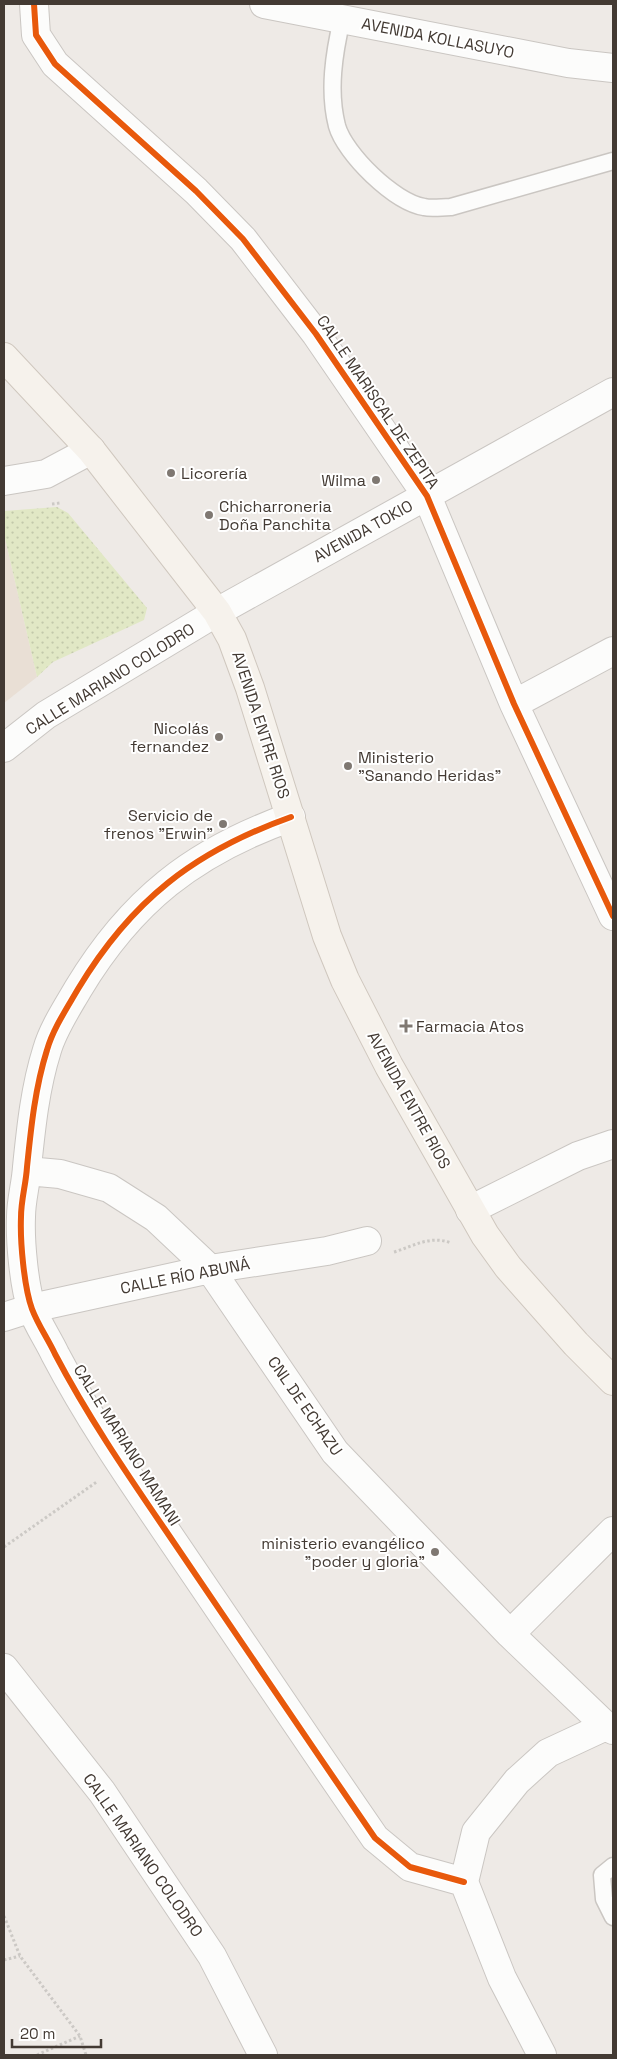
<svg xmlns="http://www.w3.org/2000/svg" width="617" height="2059" font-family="'Space Grotesk',sans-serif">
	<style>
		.education { fill: #e9dfd5 }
		.park { fill: url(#park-dots) }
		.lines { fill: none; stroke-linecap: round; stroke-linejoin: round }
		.service-casing { stroke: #cac6c2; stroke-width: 19 }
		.minor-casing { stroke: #cac6c2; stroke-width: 30 }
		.secondary-casing { stroke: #cfc7be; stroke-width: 30 }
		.path { stroke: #ccc9c5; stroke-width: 3; stroke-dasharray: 2.5 2.5; stroke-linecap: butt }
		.service { stroke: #fcfcfb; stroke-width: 16 }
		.minor { stroke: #fcfcfb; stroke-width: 28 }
		.secondary { stroke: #f6f2ec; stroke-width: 28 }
		.cycleway-casing { stroke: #fff; stroke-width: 9 }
		.cycleway { stroke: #e8590c; stroke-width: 6 }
		.poi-dot { fill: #7f7872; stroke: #fff; stroke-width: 2 }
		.labels { text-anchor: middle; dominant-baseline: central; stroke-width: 4; stroke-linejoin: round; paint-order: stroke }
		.street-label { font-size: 16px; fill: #433a33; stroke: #fff }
		.poi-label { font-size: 16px; fill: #433a33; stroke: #fff; text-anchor: start }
	</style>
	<defs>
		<pattern id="park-dots" width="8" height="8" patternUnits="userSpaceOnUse" patternTransform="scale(1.25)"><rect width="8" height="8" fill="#e1e8c5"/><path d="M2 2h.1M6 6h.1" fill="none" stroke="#c2c8aa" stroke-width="1.8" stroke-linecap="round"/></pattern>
	</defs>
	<rect width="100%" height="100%" fill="#eeeae6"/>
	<path class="education" d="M4 534 37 677 4 703Z"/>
	<path class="park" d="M57 507 68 513 147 608 144 620 53 662 37 677 4 534V511Z"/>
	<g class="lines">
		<defs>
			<path id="service" d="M342 19C334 53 328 91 337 126 345 154 394 202 424 207 432 209 442 207 451 207L613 161
				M613 1866 602 1875 604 1899 613 1917"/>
			<path id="minor" d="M34 4 36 35 55 64 196 191 243 239 316 334 427 496 514 704 613 916
				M264 4 568 63 613 68
				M4 481 46 474 91 450
				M514 704 613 651
				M4 748 46 715 217 612 613 392
				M291 817C193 852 131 901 78 989 67 1008 53 1029 47 1050 35 1088 31 1128 27 1167 26 1184 21 1200 21 1217 20 1241 24 1287 32 1309 38 1325 48 1339 55 1354 87 1415 125 1471 164 1528 234 1631 304 1735 375 1838L410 1867 464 1882
				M27 1171 60 1174 109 1188 156 1218 210 1269 335 1452 510 1634 606 1726 613 1730
				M470 1210 578 1156 613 1144
				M4 1317 32 1308 210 1269 327 1251 367 1241
				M510 1634 613 1531
				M4 1668 102 1792 212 1956 263 2055
				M542 2055 502 1978 464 1882 476 1832 517 1781 548 1753 606 1726"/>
			<path id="secondary" d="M4 357 91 450 217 612 232 639 250 688 327 936 345 980 389 1066 485 1235 508 1267 576 1344 613 1381"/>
		</defs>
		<use href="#service" class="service-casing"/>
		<use href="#minor" class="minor-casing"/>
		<use href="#secondary" class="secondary-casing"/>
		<path class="path" d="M52 504 60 503
			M394 1252C414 1246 430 1235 451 1243
			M4 1547 98 1481
			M4 1916 20 1956 80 2036 86 2055
			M4 1960 20 1956
			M37 2055 80 2036"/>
		<use href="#service" class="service"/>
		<use href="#minor" class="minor"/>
		<use href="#secondary" class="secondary"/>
		<defs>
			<path id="cycleway" d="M34 4 36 35 55 64 196 191 243 239 316 334 427 496 514 704 613 916
				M291 817C193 852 131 901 78 989 67 1008 53 1029 47 1050 35 1088 31 1128 27 1167 26 1184 21 1200 21 1217 20 1241 24 1287 32 1309 38 1325 48 1339 55 1354 87 1415 125 1471 164 1528 234 1631 304 1735 375 1838L410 1867 464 1882"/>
		</defs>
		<use href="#cycleway" class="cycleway-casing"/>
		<use href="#cycleway" class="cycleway"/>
	</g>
	<g class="poi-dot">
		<circle cx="171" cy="473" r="5"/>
		<circle cx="376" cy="480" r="5"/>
		<circle cx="209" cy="515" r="5"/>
		<circle cx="219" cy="737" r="5"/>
		<circle cx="348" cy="766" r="5"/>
		<circle cx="223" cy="824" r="5"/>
		<path d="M403.5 1018.5h5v5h5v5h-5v5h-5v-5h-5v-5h5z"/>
		<circle cx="435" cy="1552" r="5"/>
	</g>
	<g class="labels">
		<g class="street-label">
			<text transform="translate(438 38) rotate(11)">AVENIDA KOLLASUYO</text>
			<text transform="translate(378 402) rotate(56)">CALLE MARISCAL DE ZEPITA</text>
			<text transform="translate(363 531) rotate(-29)">AVENIDA TOKIO</text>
			<text transform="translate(110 679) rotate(-32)">CALLE MARIANO COLODRO</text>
			<text transform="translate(261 725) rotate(72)">AVENIDA ENTRE RIOS</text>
			<text transform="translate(409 1100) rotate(61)">AVENIDA ENTRE RIOS</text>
			<text transform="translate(185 1276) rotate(-11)">CALLE RÍO ABUNÁ</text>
			<text transform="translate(305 1406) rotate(55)">CNL DE ECHAZU</text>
			<text transform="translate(127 1445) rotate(58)">CALLE MARIANO MAMANI</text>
			<text transform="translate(143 1855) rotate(55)">CALLE MARIANO COLODRO</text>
		</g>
		<g class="poi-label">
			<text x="181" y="473">Licorería</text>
			<text x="366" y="480" text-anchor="end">Wilma</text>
			<text x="219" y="506">Chicharroneria<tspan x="219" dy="18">Doña Panchita</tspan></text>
			<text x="209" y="728" text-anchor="end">Nicolás<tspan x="209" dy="18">fernandez</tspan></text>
			<text x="358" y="757">Ministerio<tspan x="358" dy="18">"Sanando Heridas"</tspan></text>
			<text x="213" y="815" text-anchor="end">Servicio de<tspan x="213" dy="18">frenos "Erwin"</tspan></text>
			<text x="416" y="1026">Farmacia Atos</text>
			<text x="425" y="1543" text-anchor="end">ministerio evangélico<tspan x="425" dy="18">"poder y gloria"</tspan></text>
		</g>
	</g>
	<rect width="617" height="2059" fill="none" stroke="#433a33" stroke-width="10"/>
	<path d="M12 2039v8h89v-8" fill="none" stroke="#433a33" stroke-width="2.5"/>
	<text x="20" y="2039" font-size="15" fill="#433a33" stroke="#ffffff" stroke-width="4" paint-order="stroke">20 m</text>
</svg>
